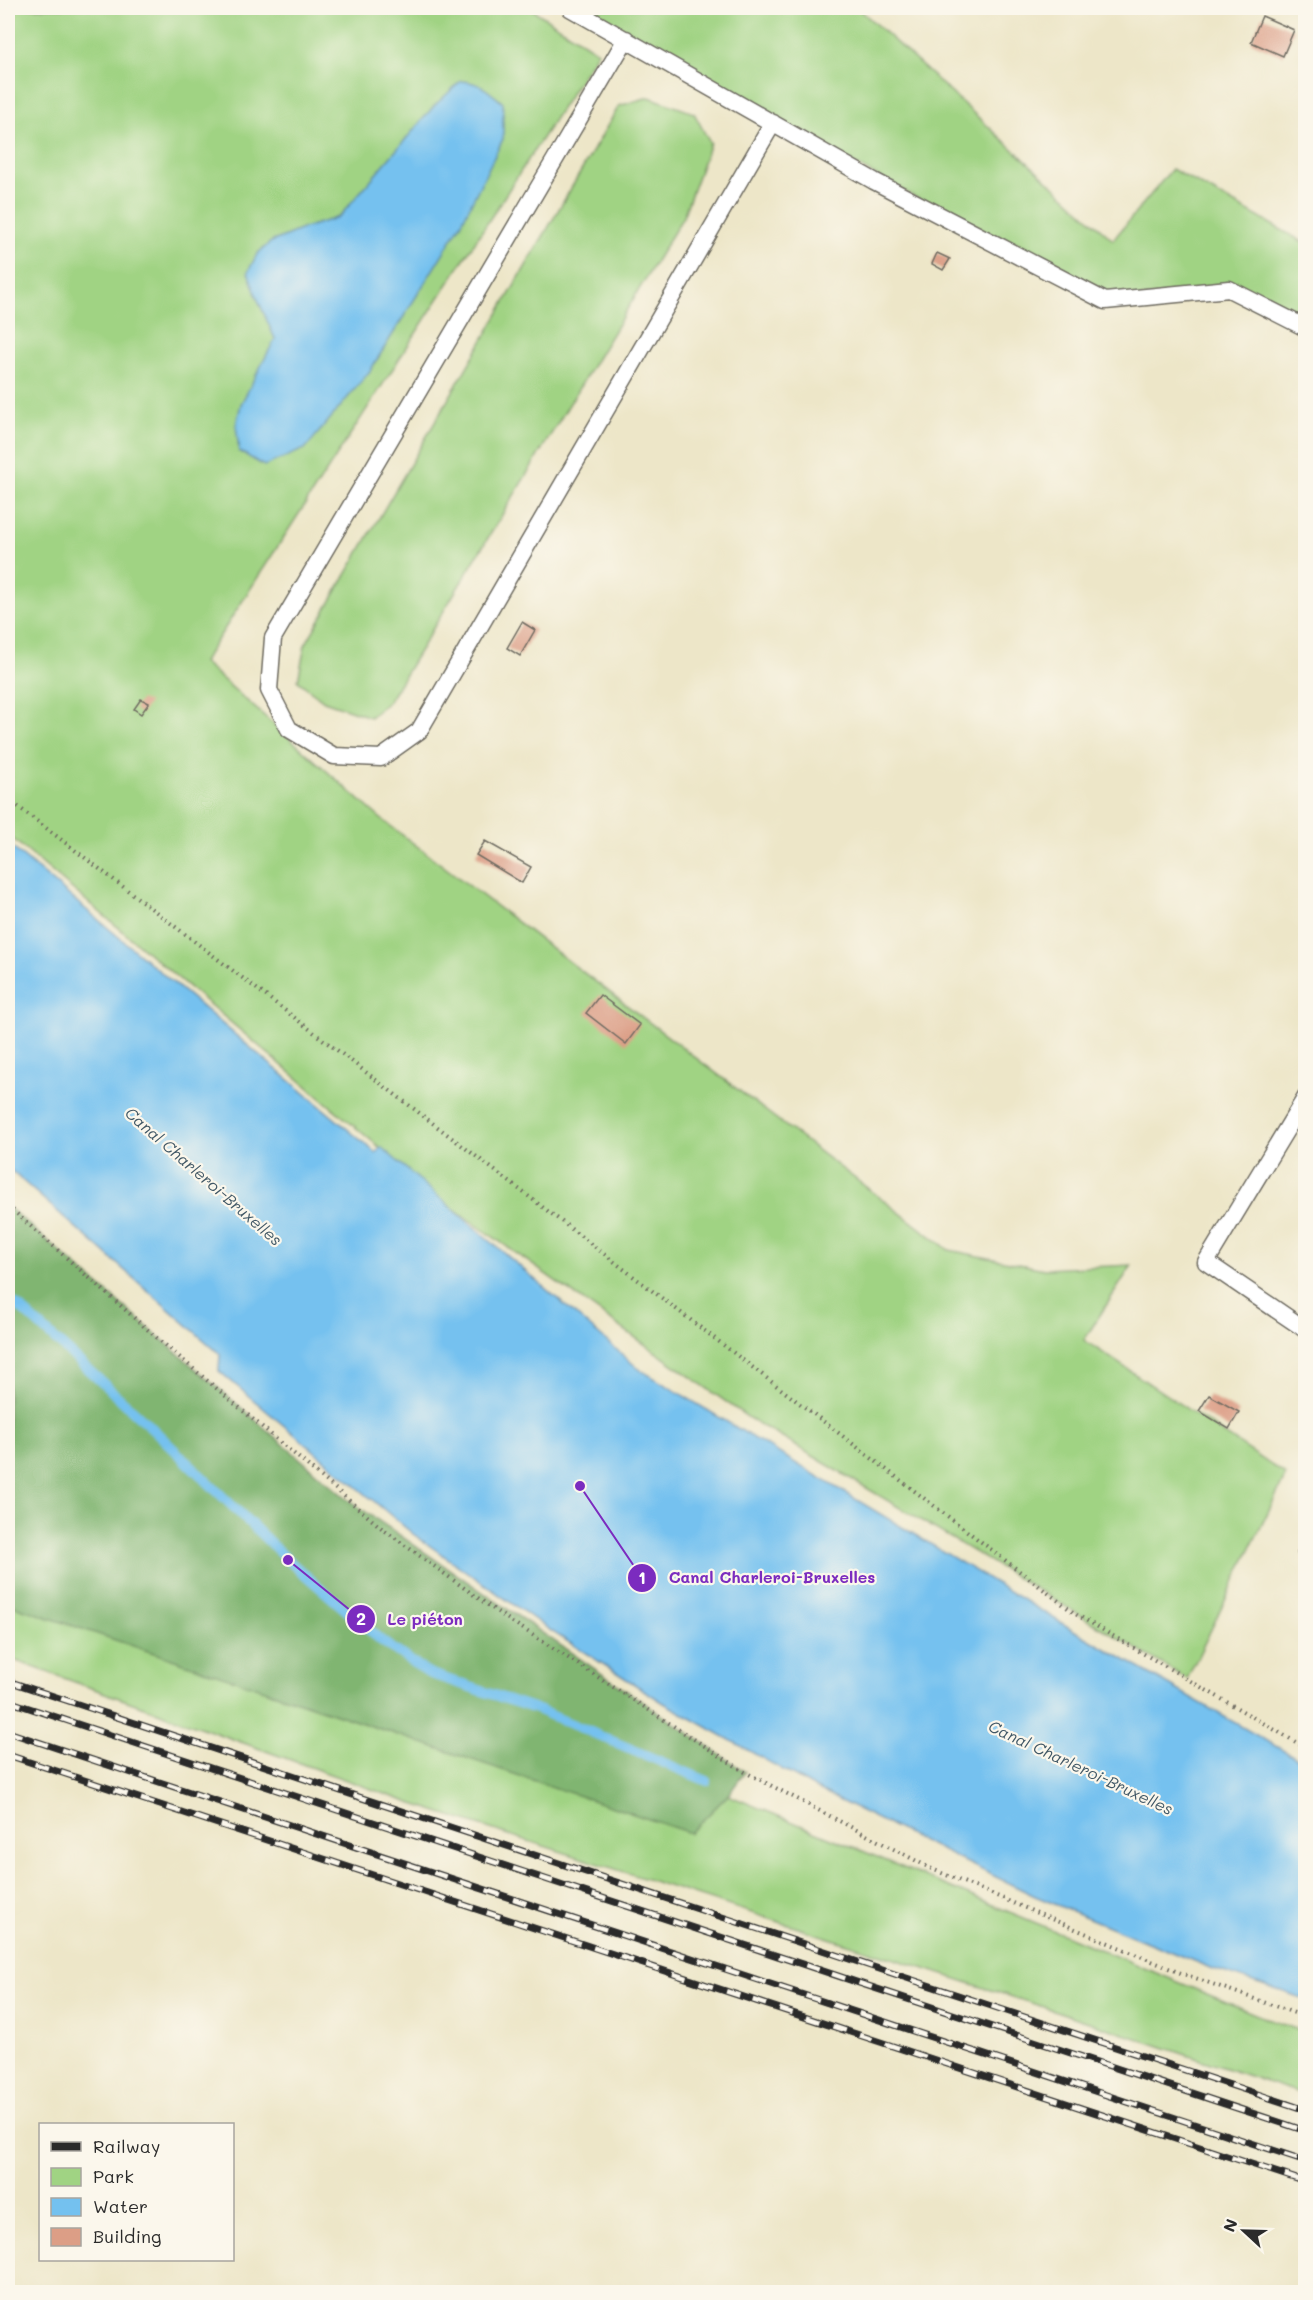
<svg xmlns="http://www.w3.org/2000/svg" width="1313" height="2300" font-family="Mali,sans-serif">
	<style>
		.green { fill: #a0d383; stroke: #667f57; stroke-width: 1.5 }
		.forest { fill: #80b571; stroke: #56704e; stroke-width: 1.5 }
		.water { fill: #74c1ef; stroke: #50768d; stroke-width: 1.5 }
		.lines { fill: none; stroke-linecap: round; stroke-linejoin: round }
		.stream { stroke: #74c1ef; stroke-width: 10 }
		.building { fill: #dc9e86 }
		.lane-casing { stroke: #6f6c62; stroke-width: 19 }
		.path { stroke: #6f6c62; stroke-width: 4; stroke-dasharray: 1.5 4.5; stroke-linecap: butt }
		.lane { stroke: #fff; stroke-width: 16 }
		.rail-casing { stroke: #2b2b2b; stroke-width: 7 }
		.rail { stroke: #fbf7ec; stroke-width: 4.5; stroke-dasharray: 14; stroke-linecap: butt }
		.labels { text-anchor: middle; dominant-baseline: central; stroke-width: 4.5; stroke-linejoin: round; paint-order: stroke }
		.water-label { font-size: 16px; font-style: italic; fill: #415866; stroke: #fbf7ec }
		.leader { fill: none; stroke: #7b2cbf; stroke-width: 2 }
		.callout-dot { fill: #7b2cbf; stroke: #fbf7ec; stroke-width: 2 }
		.mark-label { font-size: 18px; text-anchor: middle; font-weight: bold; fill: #fff }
		.callout-label { font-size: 16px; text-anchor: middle; font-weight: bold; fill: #7b2cbf; stroke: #fbf7ec; stroke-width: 4.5; stroke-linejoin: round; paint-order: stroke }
	</style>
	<rect width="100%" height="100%" fill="#fbf7ec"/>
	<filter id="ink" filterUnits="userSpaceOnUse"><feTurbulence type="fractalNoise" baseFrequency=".0167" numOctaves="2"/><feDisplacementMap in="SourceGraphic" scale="12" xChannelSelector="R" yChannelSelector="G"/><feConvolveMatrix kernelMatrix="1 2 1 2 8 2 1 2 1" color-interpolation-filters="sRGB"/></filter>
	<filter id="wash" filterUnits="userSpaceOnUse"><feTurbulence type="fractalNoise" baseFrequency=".008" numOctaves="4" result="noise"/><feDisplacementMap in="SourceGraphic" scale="24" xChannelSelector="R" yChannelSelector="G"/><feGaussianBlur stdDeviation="1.35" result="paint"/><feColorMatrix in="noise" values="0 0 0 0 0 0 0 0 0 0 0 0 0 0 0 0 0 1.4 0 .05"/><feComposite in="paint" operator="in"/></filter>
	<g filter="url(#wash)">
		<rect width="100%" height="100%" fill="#ede6c8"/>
		<path class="green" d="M8 8H530L598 52 203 662 380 818 949 1250 1044 1269 1132 1265 1084 1340 1286 1475 1187 1679 749 1418 448 1205 8 835Z
			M569 8H858L1113 240 1172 169 1305 243V328L1229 289 1105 301Z
			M649 97 694 113 710 143 683 217 389 701 370 717 324 701 298 681 305 645 619 106Z
			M8 1603 690 1820 728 1795 1267 2019 1305 2032V2095L1059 2012 410 1803 8 1658Z"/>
		<path class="forest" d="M8 1207 347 1499 745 1772 728 1795 690 1833 8 1604Z"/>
		<path class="water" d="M461 81C480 82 489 91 503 103V139L460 226 370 371 305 449 264 466 239 451 236 425 241 404 275 339 258 300 248 272 257 254 271 242 307 227 339 217 434 106Z
			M8 844 376 1153 381 1147 639 1369 1075 1631 1305 1763V1999L1208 1967 1035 1896 826 1794 664 1703 551 1631 413 1534 219 1371 220 1354 8 1168Z"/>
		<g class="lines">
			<path class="stream" d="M8 1299 24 1311 153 1429 288 1560 383 1642 428 1673 536 1709 707 1781"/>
		</g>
		<g id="blocks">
			<path class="building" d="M1262 16 1294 30 1283 56 1251 42Z
				M937 253 950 259 943 270 932 264Z
				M522 622 535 630 520 656 507 648Z
				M141 699 149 703 141 714 134 709Z
				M485 841 531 867 522 883 476 855Z
				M600 995 640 1025 626 1044 586 1013Z
				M1209 1395 1239 1412 1229 1429 1199 1411Z"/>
		</g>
	</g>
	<g filter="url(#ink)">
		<use href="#blocks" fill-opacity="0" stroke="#6f6c62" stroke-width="1.5"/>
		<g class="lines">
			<defs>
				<path id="lane" d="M570 8 874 181 1105 301 1229 289 1306 328
					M626 39 273 638 269 690 289 729 334 756 381 758 419 731 773 123
					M1306 1097 1206 1262 1306 1330
					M1306 1552V1553"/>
			</defs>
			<use href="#lane" class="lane-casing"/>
			<path class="path" d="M8 799 1077 1615 1306 1748
				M8 1206 157 1338 384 1530 503 1616 745 1772 932 1869 1178 1972 1306 2017"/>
			<use href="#lane" class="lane"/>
			<defs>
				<path id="rail" d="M8 1681 1306 2110
					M8 1701 1306 2131
					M8 1732 1306 2161
					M8 1755 1306 2182"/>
			</defs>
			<use href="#rail" class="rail-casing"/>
			<use href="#rail" class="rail"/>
		</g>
	</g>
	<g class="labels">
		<g class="water-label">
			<text transform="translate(204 1176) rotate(41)">Canal Charleroi-Bruxelles</text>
			<text transform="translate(1081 1767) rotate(25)">Canal Charleroi-Bruxelles</text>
		</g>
	</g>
	<path class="leader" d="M580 1486L642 1578M288 1560L361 1619"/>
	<g class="callout-dot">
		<circle cx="580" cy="1486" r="6"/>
		<circle cx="288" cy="1560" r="6"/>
		<circle cx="642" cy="1578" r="15"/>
		<circle cx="361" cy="1619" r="15"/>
	</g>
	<g class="mark-label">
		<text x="642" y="1584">1</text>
		<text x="361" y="1625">2</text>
	</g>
	<g class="callout-label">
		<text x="772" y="1583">Canal Charleroi-Bruxelles</text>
		<text x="425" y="1625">Le piéton</text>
	</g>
	<rect width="1313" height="2300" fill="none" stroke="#fbf7ec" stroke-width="30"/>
	<rect x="39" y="2123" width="195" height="138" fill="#fbf7ec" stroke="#a8a59f" stroke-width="1.5"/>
	<rect x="51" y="2142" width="30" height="9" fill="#2b2b2b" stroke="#a8a59f" stroke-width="1.5"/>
	<text x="93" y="2153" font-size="18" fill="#2b2b2b">Railway</text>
	<rect x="51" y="2168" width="30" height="18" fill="#a0d383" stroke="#a8a59f" stroke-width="1.5"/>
	<text x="93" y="2183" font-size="18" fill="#2b2b2b">Park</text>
	<rect x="51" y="2198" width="30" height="18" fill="#74c1ef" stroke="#a8a59f" stroke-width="1.5"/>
	<text x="93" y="2213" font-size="18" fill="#2b2b2b">Water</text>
	<rect x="51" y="2228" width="30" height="18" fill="#dc9e86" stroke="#a8a59f" stroke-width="1.5"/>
	<text x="93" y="2243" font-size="18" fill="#2b2b2b">Building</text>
	<g transform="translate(1244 2231) rotate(292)" stroke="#fbf7ec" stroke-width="4.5" paint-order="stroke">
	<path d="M0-4.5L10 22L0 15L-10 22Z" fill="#2b2b2b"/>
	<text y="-9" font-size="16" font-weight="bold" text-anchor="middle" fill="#2b2b2b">N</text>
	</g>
</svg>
